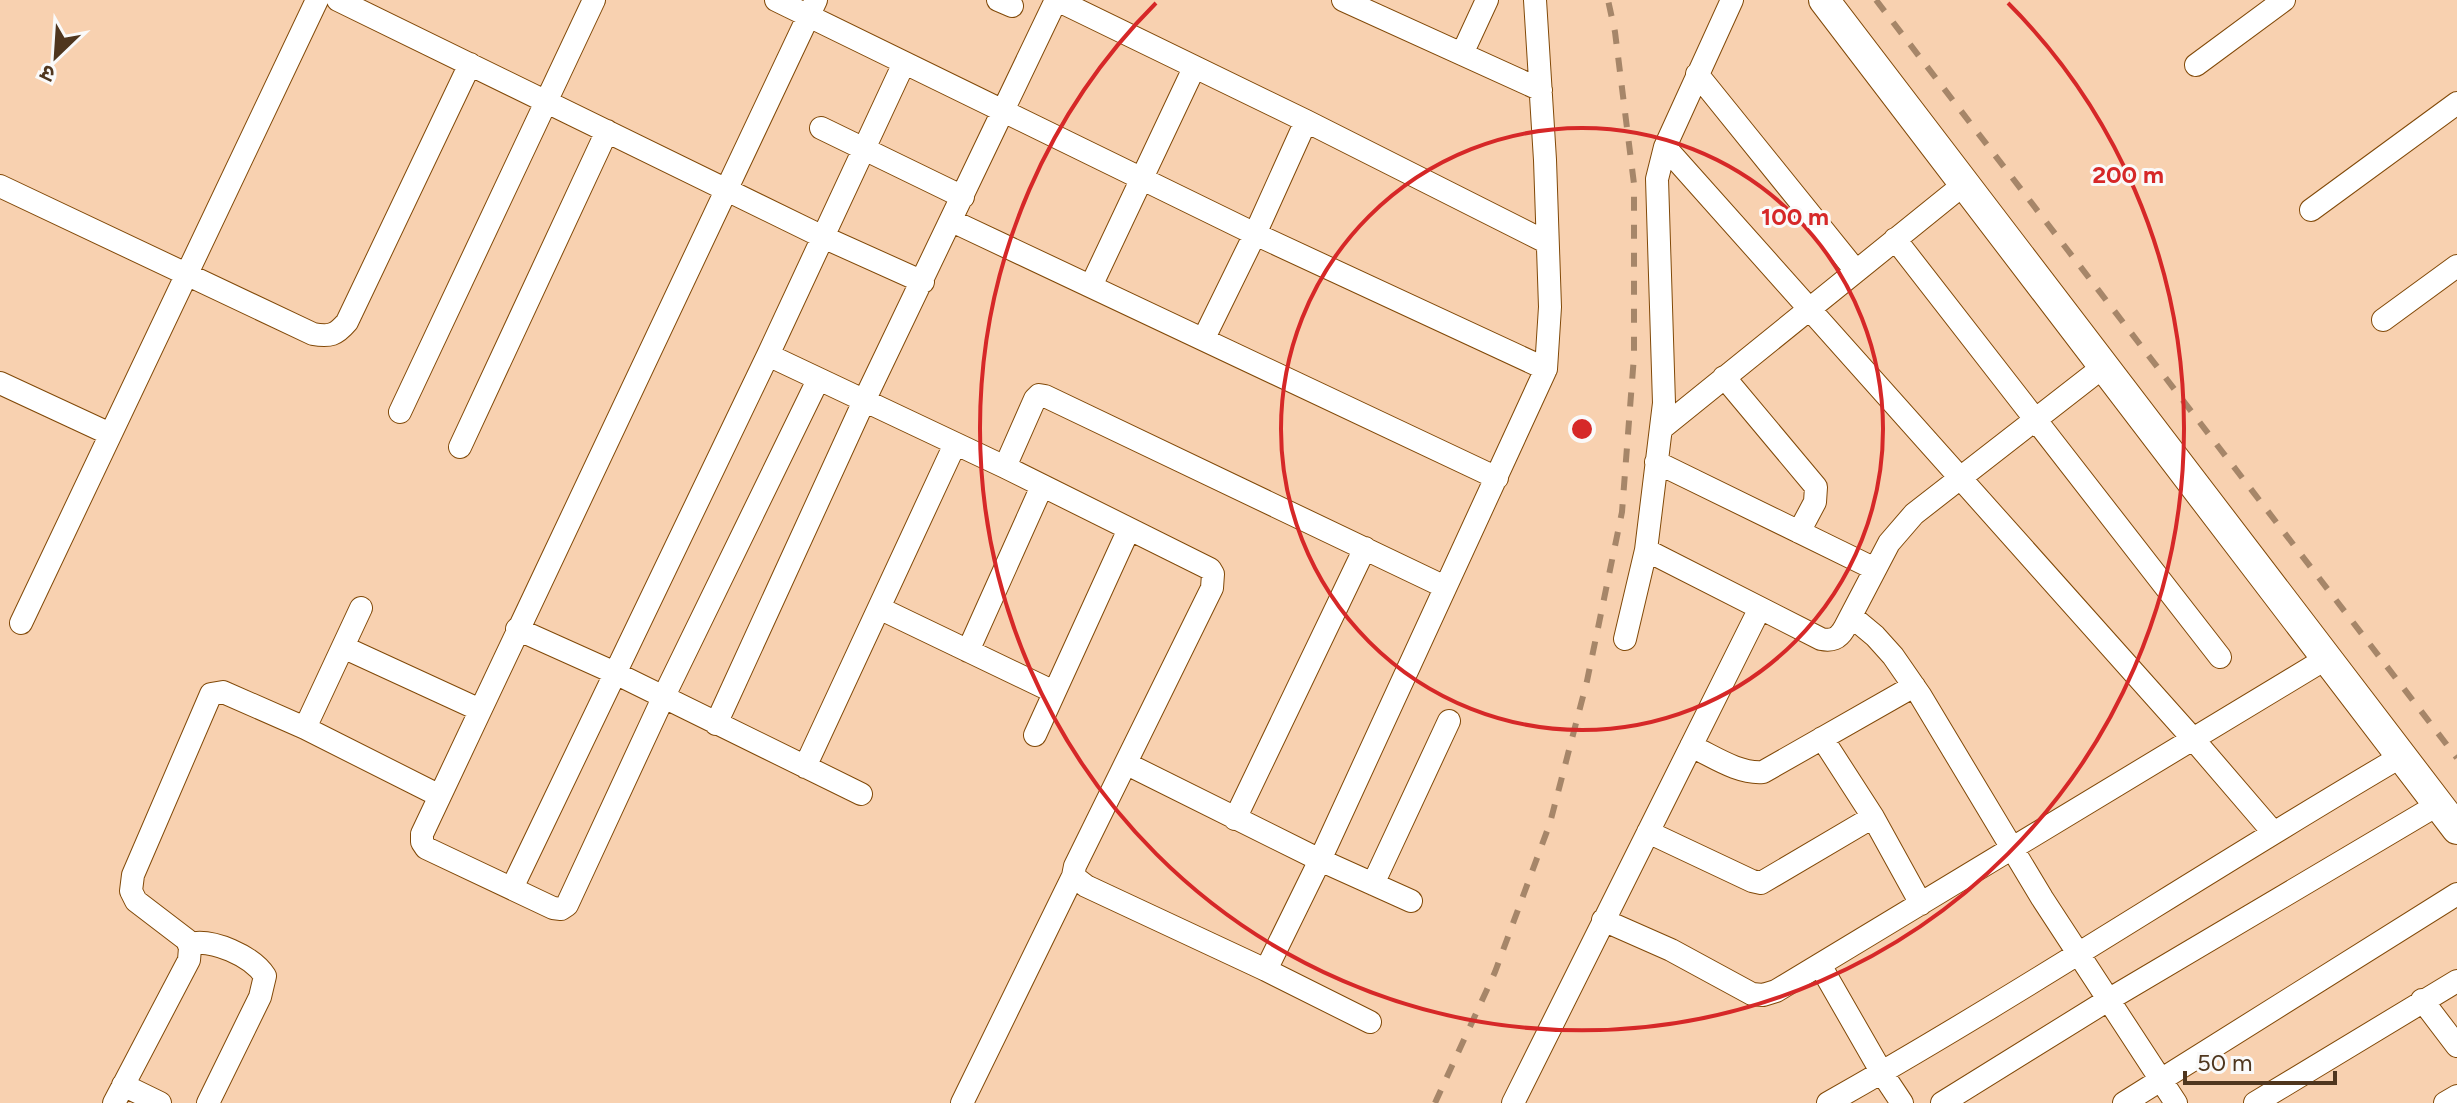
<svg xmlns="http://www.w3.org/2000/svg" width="2457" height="1103" font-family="Figtree,'Noto Sans Devanagari',sans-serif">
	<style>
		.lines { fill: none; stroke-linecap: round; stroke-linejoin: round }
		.street-casing { stroke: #814908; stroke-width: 24 }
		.secondary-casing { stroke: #814908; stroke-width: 32 }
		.street { stroke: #fff; stroke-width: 22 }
		.secondary { stroke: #fff; stroke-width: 30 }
		.rail { stroke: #a68669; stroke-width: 6; stroke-dasharray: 14 14; stroke-linecap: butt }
		.ring { fill: none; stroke: #d62828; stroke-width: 4 }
		.centre { fill: #d62828; stroke: #fafafa; stroke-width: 4 }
		.ring-label { font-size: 24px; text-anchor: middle; font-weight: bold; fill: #d62828; stroke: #fafafa; stroke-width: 6; stroke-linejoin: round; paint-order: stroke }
	</style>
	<rect width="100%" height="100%" fill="#f8d1b0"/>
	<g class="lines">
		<defs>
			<path id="street" d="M338 0 823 237 923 282
				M776 0 1255 234 1546 369
				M816 0 422 834V842L426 848 553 908 561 909 567 905 663 698 818 380
				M998 0 1012 6
				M1057 0 1306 121 1546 242
				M1343 0 1541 90
				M1462 54 1487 0
				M2196 65 2284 0
				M1697 74 1856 271
				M821 128 963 197
				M1665 147 2194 740 2273 832
				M0 186 313 334C330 337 336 335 347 322L470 64
				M2311 210 2457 103
				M952 221 1497 478
				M1895 239 2220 657
				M1091 286 1194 68
				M2383 320 2457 266
				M1204 338 1255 234 1306 121
				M768 355 1005 467 1210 569 1213 574 1212 588 1075 866 1073 876 962 1103
				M1724 377 1816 487 1815 502 1799 532
				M0 383 110 434
				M400 412 594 0
				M1661 429 1963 185
				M460 447 607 131
				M1656 462 1875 569
				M1005 467 1035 399 1039 395 1045 396 1445 587
				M1646 550 1821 639C1832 641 1838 639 1844 629L1889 543 1914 514 2103 367
				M879 608 1054 692
				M1851 616 1875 636 1893 656 1920 695 2042 898 2176 1103
				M21 623 317 0
				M517 629 615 673 861 794
				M1625 639 1646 550 1664 403 1657 179 1665 147 1732 0
				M343 647 480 710
				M968 651 1042 486
				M716 724 864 401 1056 0
				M305 728 361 608
				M1035 735 1129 529
				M1822 738 1873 817 1921 904
				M1691 746C1713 756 1738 774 1763 772L1914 686
				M1127 764 1320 860 1411 901
				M805 767 955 444
				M1235 819 1365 548
				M1648 832 1752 881 1761 883 1873 817
				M1073 876 1086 886 1266 970 1370 1022
				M1373 884 1449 721
				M512 888 768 355 904 63
				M1603 920 1671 950 1752 994 1763 995 1776 991 2327 658
				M189 944C212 938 252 956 265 976L260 997 208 1103
				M1820 965 1882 1073 1902 1103
				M1266 970 1320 860 1546 369 1550 307 1545 160 1535 0
				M2422 1000 2457 1046
				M123 1085 160 1103
				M114 1103 189 960 190 948 187 940 136 901 131 891 133 875 211 694 223 692 305 728 440 796
				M1513 1103 1760 608
				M1828 1103C2023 993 2209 869 2402 756
				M1942 1103 2108 1000 2439 804
				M2124 1103 2457 894
				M2255 1103 2457 981
				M2445 1103 2457 1096"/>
			<path id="secondary" d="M1824 0 2457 829"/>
		</defs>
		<use href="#street" class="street-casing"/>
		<use href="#secondary" class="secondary-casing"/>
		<use href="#street" class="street"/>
		<use href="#secondary" class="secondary"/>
		<path class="rail" d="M1876 0 2457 758
			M1435 1103 1495 972 1550 823 1587 681 1622 512 1634 356V184L1615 32 1608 0"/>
	</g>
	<g class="ring">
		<circle cx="1582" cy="429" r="301"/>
		<path d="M2008 3A602 602 0 1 1 1156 3"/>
	</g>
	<circle cx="1582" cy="429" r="12" class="centre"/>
	<g class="ring-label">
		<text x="2128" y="183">200 m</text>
		<text x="1795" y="225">100 m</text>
	</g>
	<g transform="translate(56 56) rotate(205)" stroke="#fafafa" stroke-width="6" paint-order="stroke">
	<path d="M0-6L14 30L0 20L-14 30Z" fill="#4f361e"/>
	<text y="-12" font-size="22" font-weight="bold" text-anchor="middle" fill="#4f361e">उ</text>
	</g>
	<path d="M2185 1071v12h150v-12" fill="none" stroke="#4f361e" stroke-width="4"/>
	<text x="2197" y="1071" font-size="24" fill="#4f361e" stroke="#fafafa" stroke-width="6" paint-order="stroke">50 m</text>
</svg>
